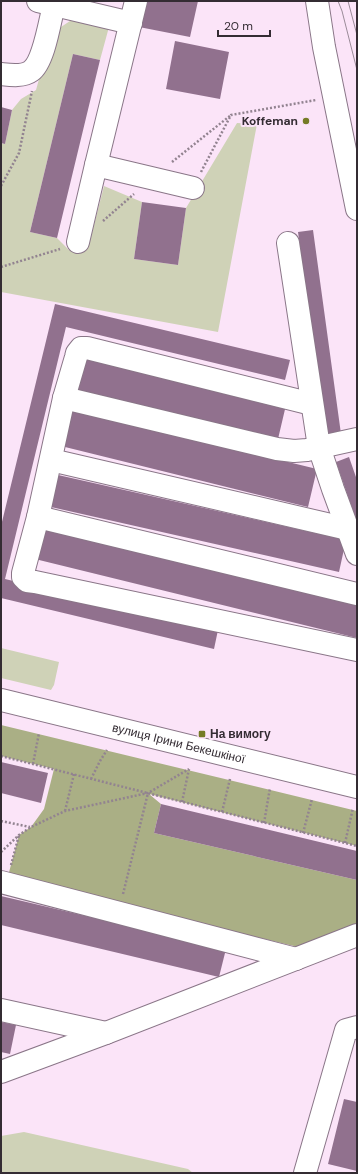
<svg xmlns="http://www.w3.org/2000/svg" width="358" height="1174" font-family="'DM Sans',sans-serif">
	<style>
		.green { fill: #cfd2b7 }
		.forest { fill: #aaaf85 }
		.building { fill: #91718e }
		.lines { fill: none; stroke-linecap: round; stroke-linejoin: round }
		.minor-casing { stroke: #8a7688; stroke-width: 24 }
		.path { stroke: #928390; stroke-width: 2.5; stroke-dasharray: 2 2; stroke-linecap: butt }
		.minor { stroke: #fff; stroke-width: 22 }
		.tram { stroke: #9a8b98; stroke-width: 1 }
		.poi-dot { fill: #757b25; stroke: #fbe4f8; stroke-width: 1.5 }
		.labels { text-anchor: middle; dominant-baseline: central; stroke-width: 4; stroke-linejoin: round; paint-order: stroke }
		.poi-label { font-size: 12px; font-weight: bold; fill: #342c33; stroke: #fbe4f8; text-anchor: end }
		.street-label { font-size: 12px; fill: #342c33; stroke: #fbe4f8 }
	</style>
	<rect width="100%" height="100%" fill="#fbe4f8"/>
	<path class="green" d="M73 19 109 27 100 60 73 54 30 232 57 238 69 250 88 248 104 186 142 202 134 259 178 265 186 208 237 123 257 124 218 332 1 292V143L5 144 12 110 21 99 36 90 52 33Z
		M1 648 59 662 54 685 51 690 1 678Z
		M24 1132 188 1169 193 1173H1V1136Z"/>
	<path class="forest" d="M1 725 357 811V846L149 794 161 804 154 833 357 880V935L315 951 120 905 8 876 19 835 31 827 44 809 54 769 1 756Z"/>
	<path class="building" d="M145 1H198L190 37 139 27Z
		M175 41 229 52 220 99 166 89Z
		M73 54 100 60 57 238 30 232Z
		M1 107 12 110 5 144 1 143Z
		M142 202 186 208 178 265 134 259Z
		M313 230 341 434 326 436 298 232Z
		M55 304 290 360 285 380 66 327 5 579 218 630 214 649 1 598V526Z
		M81 356 286 405 278 439 73 390Z
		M70 409 317 469 308 507 61 446Z
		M349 457 357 480V522L336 462Z
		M58 475 346 540 339 572 51 507Z
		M43 524 357 602V638L35 559Z
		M1 762 48 773 41 803 1 793Z
		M161 804 357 851V880L154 833Z
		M1 896 226 949 219 977 1 925Z
		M1 1022 16 1025 10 1054 1 1052Z
		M344 1099 357 1102V1171L328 1164Z"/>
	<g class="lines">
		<defs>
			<g id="minor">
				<path d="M38 1 131 23"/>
				<path d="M317 1 324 47 357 209"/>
				<path d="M1 74C10 75 23 77 31 71 44 62 50 20 54 5"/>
				<path d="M96 165 193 188"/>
				<path d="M78 242 96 165 136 1"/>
				<path d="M288 243 319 447 333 489 357 554"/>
				<path d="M64 398 277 449 294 451 307 450 357 439"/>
				<path d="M312 404 87 348H81L77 353 76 357 64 398 38 517 23 573V577L27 581 35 582 357 650"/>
				<path d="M51 460 348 529"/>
				<path d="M38 517 357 594"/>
				<path id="s1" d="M1 700 357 787"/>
				<path d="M1 882 296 959"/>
				<path d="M1 1010 106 1033"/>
				<path d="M1 1072 106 1033 357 935"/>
				<path d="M305 1173 346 1030 357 1027"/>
			</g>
		</defs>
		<use href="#minor" class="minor-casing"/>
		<path class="path" d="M172 162 231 115
			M201 172 231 115 316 100
			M1 186 19 153 32 91
			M103 221 134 194
			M1 267 60 249
			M1 756 357 846
			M33 764 39 733
			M91 779 100 761 107 750
			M182 802 189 769
			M65 811 74 774
			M222 812 230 779
			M1 821 30 827
			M264 823 270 788
			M303 833 312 799
			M345 843 353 808
			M1 852 19 835 31 827 65 811 148 793 189 769
			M11 865 19 835
			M123 894 148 793"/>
		<use href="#minor" class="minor"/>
		<path class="tram" d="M338 1 342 11 357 70
			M348 1 357 35"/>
	</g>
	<g class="poi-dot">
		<circle cx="306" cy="121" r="4"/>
		<rect x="198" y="730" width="8" height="8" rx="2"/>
	</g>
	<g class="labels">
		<g class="poi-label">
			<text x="298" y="121">Koffeman</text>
			<text x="210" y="734" text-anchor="start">На вимогу</text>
		</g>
		<g class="street-label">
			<text stroke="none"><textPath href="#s1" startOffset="183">вулиця Ірини Бекешкіної</textPath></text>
		</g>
	</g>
	<rect width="358" height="1174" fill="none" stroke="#342c33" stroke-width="4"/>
	<path d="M218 30v6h52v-6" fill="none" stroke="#342c33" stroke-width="2"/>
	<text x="224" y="30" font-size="12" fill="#342c33" stroke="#fbe4f8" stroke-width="3" paint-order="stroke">20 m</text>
</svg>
